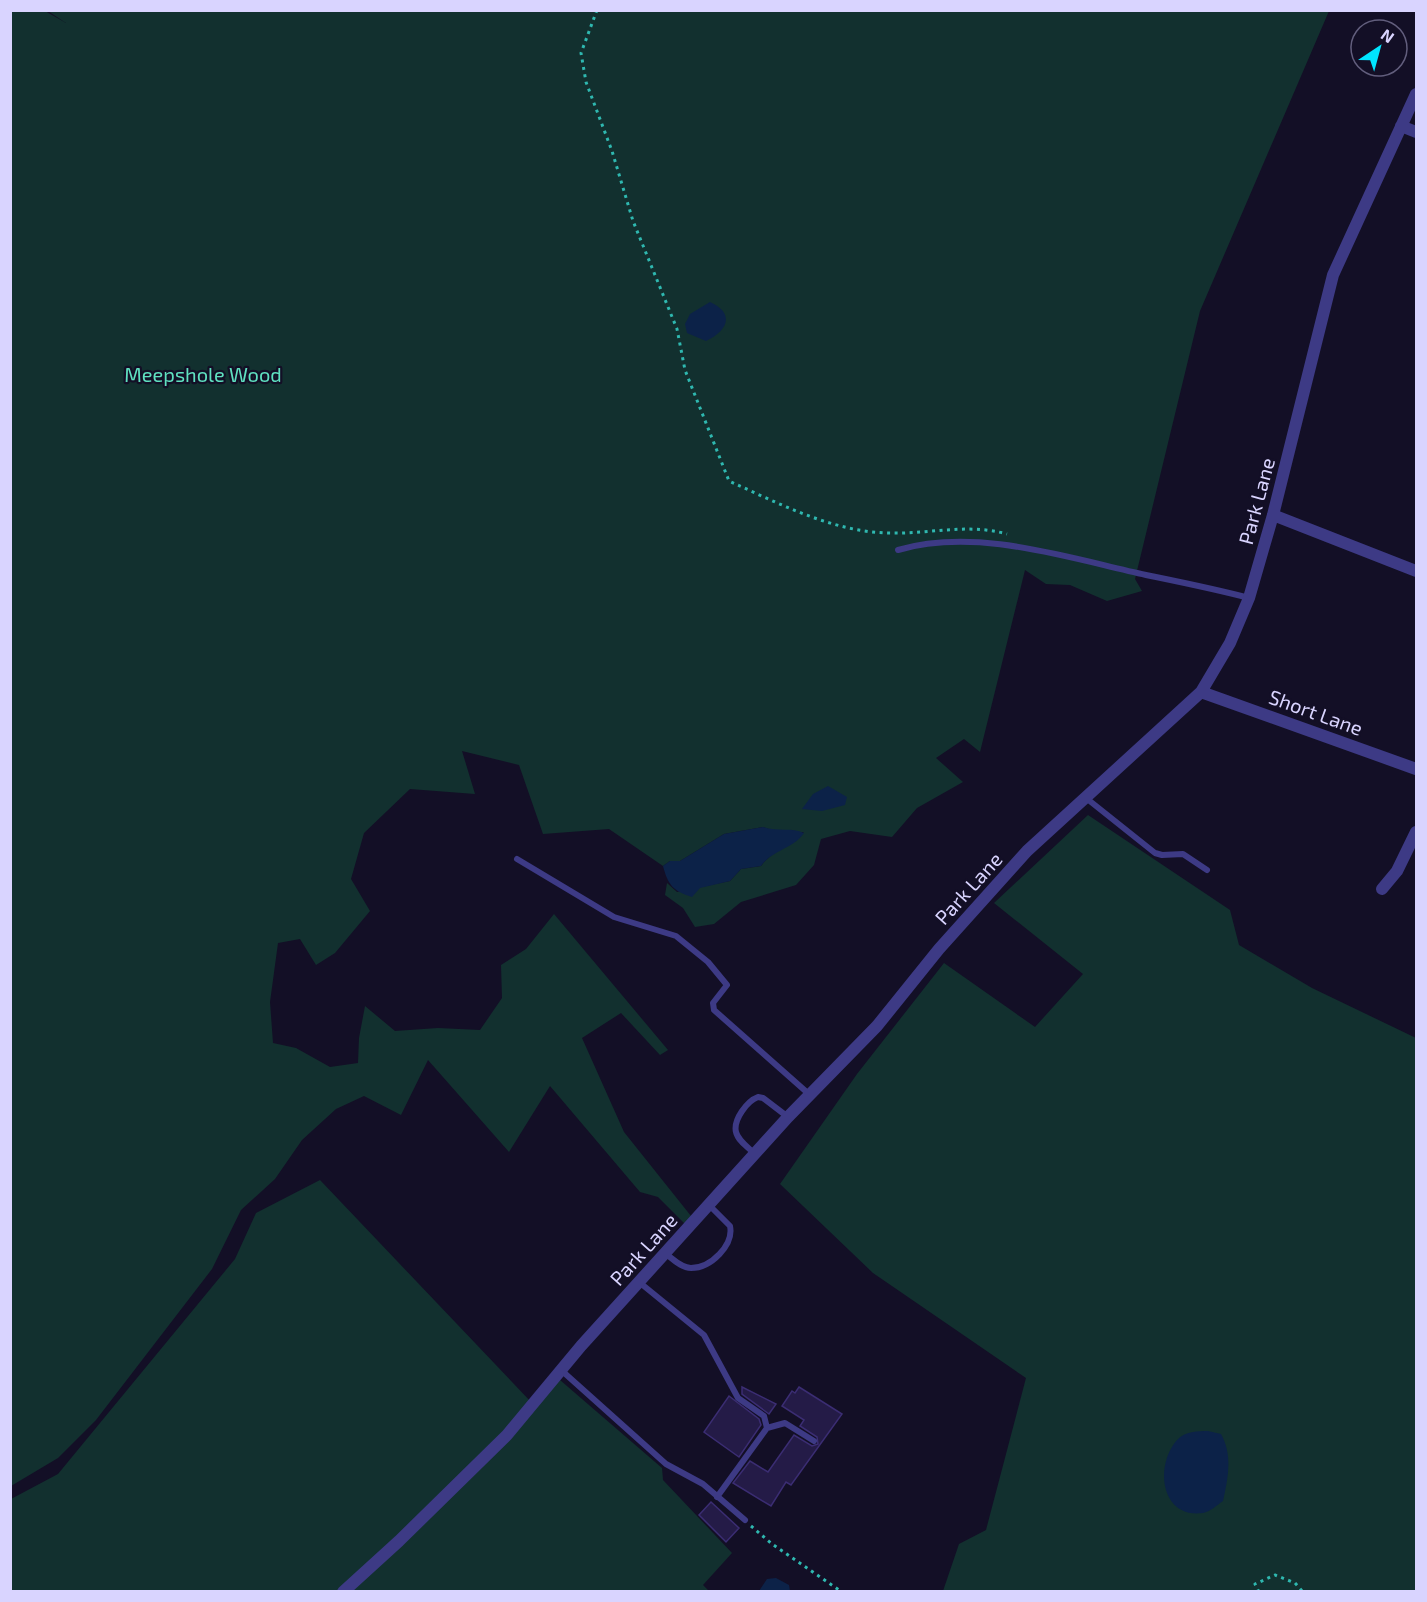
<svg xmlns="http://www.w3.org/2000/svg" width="1427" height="1602" font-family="'Exo 2',sans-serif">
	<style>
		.green { fill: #12302f }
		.water { fill: #0c2248 }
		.building { fill: #241b47; stroke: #3b2d73; stroke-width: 1.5 }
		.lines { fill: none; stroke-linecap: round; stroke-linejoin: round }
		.path { stroke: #2fb8b0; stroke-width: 3; stroke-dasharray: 3 4.5; stroke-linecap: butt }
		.lane { stroke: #3d3a85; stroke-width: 6 }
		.street { stroke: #3d3a85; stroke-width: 12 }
		.labels { text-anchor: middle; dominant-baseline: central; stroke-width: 4.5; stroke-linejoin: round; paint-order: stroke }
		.park-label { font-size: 20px; fill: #5fe0c0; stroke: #130f26 }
		.street-label { font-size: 20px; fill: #d9d4ff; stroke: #130f26 }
	</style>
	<rect width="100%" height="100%" fill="#130f26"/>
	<path class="green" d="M11 11H45L66 23 48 11H1329L1200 311 1135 579 1142 591 1107 601 1070 585 1046 584 1025 570 980 752 964 739 936 758 963 782 917 808 892 837 850 831 821 839 814 865 796 885 741 902 714 924 695 927 683 908 665 895 667 883 677 892 730 881 741 869 761 866C768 855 792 842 804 832H777L763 827 724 834 680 861H670L663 866 609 829 543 834 519 765 462 751 475 794 410 789 364 833 351 879 370 911 335 953 316 965 300 939 278 943 270 1002 273 1043 296 1048 330 1067 358 1063 359 1038 365 1006 395 1031 438 1028 480 1030 502 998 501 965 526 949 554 914 668 1050 660 1055 621 1013 582 1038 624 1132 695 1221 689 1228 658 1197 640 1192 550 1086 509 1152 428 1060 401 1115 364 1096 336 1109 302 1140 275 1179 241 1210 212 1269 96 1420 58 1458 11 1486Z
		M1088 815 1230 910 1239 945 1312 988 1416 1038V1591H943L959 1544 986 1530 1026 1378 873 1273 780 1184 857 1074 944 963 1035 1027 1083 974 994 903Z
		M320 1180 532 1403 560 1380 662 1468 663 1480 732 1553 703 1585 709 1591 11 1592V1499L58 1474 235 1259 256 1213Z"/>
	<path class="water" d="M710 302C736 314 727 331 706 341L687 333 685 324 690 314Z
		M828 786 847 797 845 805 822 811 802 809 813 794Z
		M763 827C778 832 792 827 804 833 793 849 772 850 761 866L741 869 730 881 700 888 692 897C673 891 668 885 663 866L670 861H680L724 834Z
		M1208 1431 1221 1434C1233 1456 1228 1478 1223 1501 1217 1505 1210 1512 1203 1513 1161 1519 1154 1466 1177 1440 1185 1431 1198 1431 1208 1431Z
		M776 1578 789 1585 790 1591H759L767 1579Z"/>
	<path class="building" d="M742 1387 776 1404 769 1414 742 1394Z
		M799 1387 842 1414 791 1485 786 1482 771 1506 733 1483 750 1461 768 1472 794 1435 812 1446 818 1444 817 1437 800 1426 804 1420 782 1406 792 1391 795 1393Z
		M729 1396 759 1419 761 1425 739 1457 704 1432Z
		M711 1502 739 1528 726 1542 699 1515Z"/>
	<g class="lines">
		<path class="path" d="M597 10 581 53 586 82 612 151 633 221 677 329 685 370 729 481C780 504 835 533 891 533 931 534 967 523 1007 534
			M751 1526 772 1544 842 1592
			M1259 1592 1255 1584 1275 1575 1295 1583 1303 1592"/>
		<path class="lane" d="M898 550C977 527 1068 558 1146 575 1180 582 1215 589 1249 598
			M1086 798 1155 853 1162 855 1183 854 1207 870
			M517 859 614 917 676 936 708 962 727 985 713 1003 714 1010 810 1095
			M755 1154C749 1148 738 1141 736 1132 733 1120 747 1101 758 1097L763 1098 788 1117
			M666 1254C673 1259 681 1268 691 1268 711 1268 734 1245 730 1226L709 1205
			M639 1282 704 1335 738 1398 764 1416 767 1428 717 1497
			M561 1370 666 1464 703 1484 745 1520
			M767 1428 785 1423 814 1441"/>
		<path class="street" d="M1401 126 1416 132
			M1273 515 1416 571
			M1201 692 1416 769
			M1382 889 1397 871 1416 832
			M343 1592 399 1541 507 1435 581 1346 788 1117 877 1026 939 949 1027 851 1201 692 1230 643 1249 598 1273 515 1333 275 1416 94"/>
	</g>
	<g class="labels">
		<g class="park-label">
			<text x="203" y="374">Meepshole Wood</text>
		</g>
		<g class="street-label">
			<text transform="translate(1256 501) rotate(-75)">Park Lane</text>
			<text transform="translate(1316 712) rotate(20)">Short Lane</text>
			<text transform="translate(968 888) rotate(-48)">Park Lane</text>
			<text transform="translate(643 1249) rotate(-48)">Park Lane</text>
		</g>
	</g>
	<rect width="1427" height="1602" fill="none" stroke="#d9d4ff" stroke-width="24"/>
	<g transform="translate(1379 48) rotate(36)"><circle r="28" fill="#130f26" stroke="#625e7d" stroke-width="1.5"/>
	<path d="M0-4.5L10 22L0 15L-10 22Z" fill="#00e5ff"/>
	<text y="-9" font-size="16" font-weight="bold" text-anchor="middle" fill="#d9d4ff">N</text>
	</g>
</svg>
